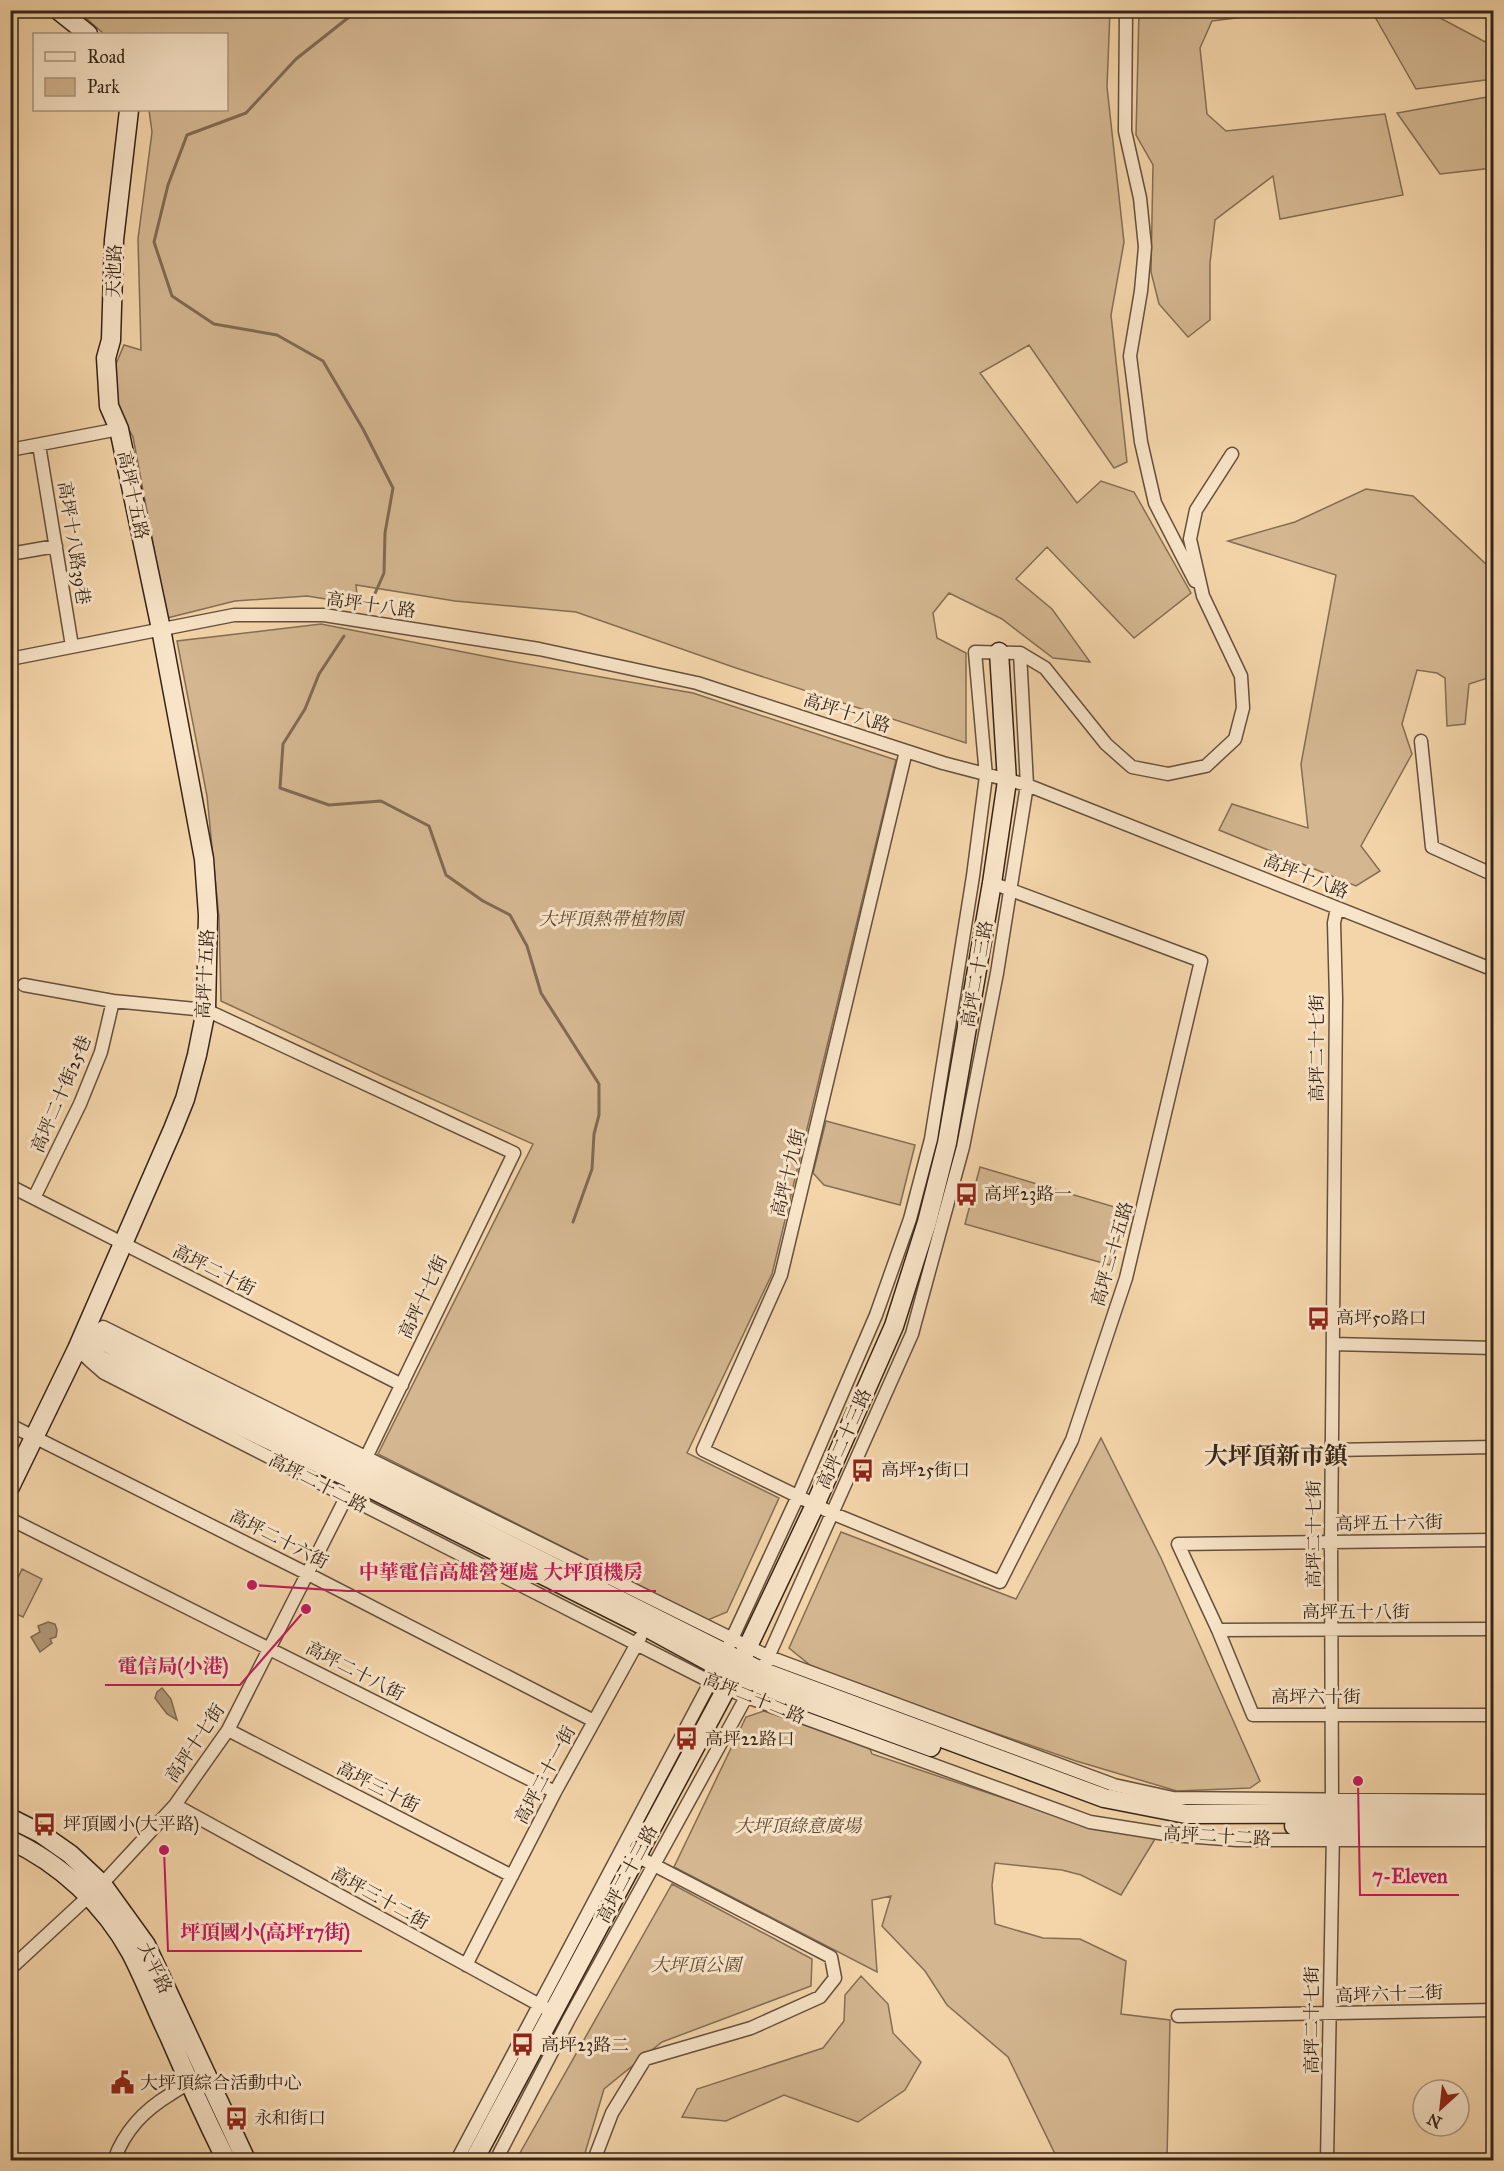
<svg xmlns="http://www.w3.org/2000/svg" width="1504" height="2171" font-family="'IM FELL Great Primer','Noto Serif TC',serif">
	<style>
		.green { fill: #d4b791; stroke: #846e54; stroke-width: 1.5 }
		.water { fill: #b39978; stroke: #816a52; stroke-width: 1.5 }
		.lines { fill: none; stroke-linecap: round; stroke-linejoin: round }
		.stream { stroke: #816a52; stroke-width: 3 }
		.street-casing { stroke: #65503c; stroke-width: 15 }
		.secondary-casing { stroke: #352418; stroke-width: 21 }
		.street { stroke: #f8e4c8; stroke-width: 12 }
		.secondary { stroke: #f8e4c8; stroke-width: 18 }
		.labels { text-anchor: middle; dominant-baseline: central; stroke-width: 6; stroke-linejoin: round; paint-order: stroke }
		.street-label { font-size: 18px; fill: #352418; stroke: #f8e4c8 }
		.park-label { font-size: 18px; font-style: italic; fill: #5d4936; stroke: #f8e4c8 }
		.poi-label { font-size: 18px; fill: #352418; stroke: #f8e4c8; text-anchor: start }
		.district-label { font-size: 24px; font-weight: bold; fill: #352418; stroke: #f8e4c8 }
		.leader { fill: none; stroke: #c2185b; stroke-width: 2 }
		.callout-dot { fill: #c2185b; stroke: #f8e4c8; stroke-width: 2 }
		.callout-label { font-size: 20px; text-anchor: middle; font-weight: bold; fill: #c2185b; stroke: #f8e4c8; stroke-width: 6; stroke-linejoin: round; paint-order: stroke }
	</style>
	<rect width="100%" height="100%" fill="#f4d5aa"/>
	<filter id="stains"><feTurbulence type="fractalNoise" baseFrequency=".00333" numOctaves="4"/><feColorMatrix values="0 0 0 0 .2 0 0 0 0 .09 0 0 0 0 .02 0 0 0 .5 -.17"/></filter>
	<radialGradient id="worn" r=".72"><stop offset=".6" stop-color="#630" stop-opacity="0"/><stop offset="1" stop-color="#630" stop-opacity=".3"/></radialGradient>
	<path class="green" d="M77 10 1110 11 1107 87 1124 242 1111 315 1127 462 1114 468 1029 345 980 373 1077 503 1101 481 1134 492 1191 593 1134 638 1047 547 1016 579 1052 609 1090 662 1053 658 1002 619 949 593 933 613 937 638 966 653V743L736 668 576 612 455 601 356 585 358 604 307 596 235 601 167 618 133 437 118 409 113 371 124 345 141 350 138 239 152 132 149 110H226V34H104Z
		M1139 11H1291L1212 21 1200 48 1207 114 1226 131 1385 114 1403 195 1280 219 1273 176 1215 220 1210 263V320L1188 337 1159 304 1151 272 1153 165 1136 135Z
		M1359 11H1427L1493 46V79L1416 89 1375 17Z
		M1493 96V168L1440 174 1397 113Z
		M1366 489 1413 496 1486 564 1493 565 1494 676 1469 684 1465 724 1447 726 1445 678 1437 673 1417 670 1402 724 1412 754 1361 846 1380 871 1356 886 1219 830 1232 804 1308 828 1301 764 1336 575 1228 541 1295 522Z
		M321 624 509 661 693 693 896 760 772 1274 687 1453 779 1498 727 1612 708 1620 378 1454 533 1144 383 1077 221 1001 219 918 207 796 177 641Z
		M826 1121 915 1145 900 1205 824 1185 813 1173Z
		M980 1167 1128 1211 1110 1265 965 1224Z
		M1101 1438 1161 1558 1260 1781 1250 1788 1177 1791 1076 1761 859 1686 810 1665 789 1648 841 1532 1016 1599Z
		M22 1569 42 1579 23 1617 10 1611 11 1593Z
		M764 1711 869 1747 872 1754 1075 1822 1155 1839 1121 1895 1081 1875 1062 1870 995 1863 992 1885 995 1924 1043 1938 1080 1939 1126 1961 1121 2014 1170 2020 1167 2160H1058L1008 2057 947 2005 925 1971 882 1926 891 1896 872 1900 877 1972 674 1867 746 1717Z
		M672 1884 812 1959 811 1986 662 2042 604 2089 583 2160H516Z
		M861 1976 888 2004 893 2033 921 2062 905 2090 858 2122 784 2095 726 2121 682 2117 697 2089 823 2048 844 2021 845 1995Z"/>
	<path class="water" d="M48 1622 55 1624 57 1630 56 1637 50 1639 52 1643 40 1652 31 1637 40 1632 38 1626Z
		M162 1688 171 1699 177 1720 167 1714 155 1698 157 1692Z"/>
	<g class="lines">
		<path class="stream" d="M358 10 296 59 246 113 187 135 168 185 154 242 172 296 214 324 277 335 323 361 363 429 393 488 385 533 384 573 373 598 368 604
			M344 636 319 674 305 709 283 744 280 788 329 805 381 801 429 826 446 875 483 901 510 915 527 946 541 993 599 1084V1115L594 1134 592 1169 573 1222"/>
		<defs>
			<path id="street" d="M1126 10 1125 131 1140 198 1145 247 1141 291 1130 356 1141 442 1155 503 1195 581
				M39 445 72 646
				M10 450 119 429
				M10 554 56 546
				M10 659 234 615H324L539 649 697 683 943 763 1027 785 1494 970
				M1421 741 1432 847 1494 875
				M906 751 781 1275 703 1450 834 1514 1000 1582 1072 1440 1126 1278 1201 961 992 883
				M10 1186 402 1385
				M34 1198 80 1104 101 1052 113 1001
				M1333 1344 1494 1348
				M81 1346 103 1327 769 1657 1114 1785 1173 1798 1494 1801
				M88 1359 104 1373 711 1682 747 1697 1090 1822 1172 1835 1237 1840H1494
				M10 1425 308 1574 594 1721
				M1332 1450 1494 1447
				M10 1519 555 1792
				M1494 1540 1178 1544 1218 1630 1253 1715H1494
				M1218 1630 1494 1629
				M729 1645 798 1496 876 1315 910 1219 931 1139 973 876 986 776 975 652 1020 653 1045 668 1106 744 1132 767 1168 774 1206 766 1235 739 1243 708 1241 676 1203 596 1190 539 1196 510 1232 454
				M765 1664 912 1334 963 1147 997 973 1027 785 1020 653
				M228 1730 512 1876
				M175 1805 545 2008
				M1332 1808 1331 1542 1336 999 1334 923 1337 908
				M466 1965 555 1792 640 1638
				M10 1969 102 1884 175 1805 228 1730 361 1468 514 1153 206 1010 113 1001 24 985
				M1178 2016 1494 2010
				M114 2160C125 2130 144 2110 171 2094 179 2089 187 2083 196 2081
				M457 2160 713 1677
				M496 2160 568 2021 749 1692
				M594 2160 612 2113 645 2059 751 2028 820 1997 835 1978 831 1957 631 1853
				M1327 2160 1333 1832"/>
			<path id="secondary" d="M58 10 88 34
				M77 1349 105 1342 761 1671 1104 1798 1186 1814 1494 1813
				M77 1349 354 1480 646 1627 734 1675 931 1747
				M10 1487 77 1349 173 1129 185 1099 197 1055 206 1010 208 915 204 859 161 629 119 429 109 406 106 358 111 340 114 240 129 110
				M10 1818 40 1833 70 1854 102 1884 146 1945 246 2160
				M1294 1826H1494
				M10 1840C60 1863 105 1905 131 1953 145 1980 156 2009 169 2036 187 2078 206 2119 226 2160
				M474 2160 741 1661 815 1505 894 1326 927 1222 947 1143 992 883 1007 781 999 652"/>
		</defs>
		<use href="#street" class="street-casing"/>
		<use href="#secondary" class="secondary-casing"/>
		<use href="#street" class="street"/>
		<use href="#secondary" class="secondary"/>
	</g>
	<defs>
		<symbol id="bus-bare" viewBox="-9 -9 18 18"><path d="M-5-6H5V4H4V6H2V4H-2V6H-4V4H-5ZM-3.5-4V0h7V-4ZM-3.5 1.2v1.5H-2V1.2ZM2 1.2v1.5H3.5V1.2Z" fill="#8f2418" stroke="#f8e4c8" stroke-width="2.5" paint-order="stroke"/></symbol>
		<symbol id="civic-bare" viewBox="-9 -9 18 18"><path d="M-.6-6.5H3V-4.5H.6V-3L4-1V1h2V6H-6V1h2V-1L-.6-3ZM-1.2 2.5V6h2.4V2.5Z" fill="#8f2418" stroke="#f8e4c8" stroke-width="2.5" paint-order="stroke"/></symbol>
	</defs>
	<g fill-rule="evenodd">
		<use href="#bus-bare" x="950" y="1178" width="33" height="33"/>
		<use href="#bus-bare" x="1302" y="1302" width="33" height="33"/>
		<use href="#bus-bare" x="846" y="1454" width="33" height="33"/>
		<use href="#bus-bare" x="670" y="1722" width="33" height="33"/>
		<use href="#bus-bare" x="28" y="1808" width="33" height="33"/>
		<use href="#bus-bare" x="506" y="2028" width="33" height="33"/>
		<use href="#civic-bare" x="106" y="2066" width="33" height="33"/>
		<use href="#bus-bare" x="220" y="2102" width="33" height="33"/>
	</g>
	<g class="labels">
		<g class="street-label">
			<text transform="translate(114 271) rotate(-88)">天池路</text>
			<text transform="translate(133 495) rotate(78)">高坪十五路</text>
			<text transform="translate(74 543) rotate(81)">高坪十八路39巷</text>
			<text transform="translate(371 605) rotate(8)">高坪十八路</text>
			<text transform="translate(847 713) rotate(18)">高坪十八路</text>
			<text transform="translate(1306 876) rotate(22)">高坪十八路</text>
			<text transform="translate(205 974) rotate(-87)">高坪十五路</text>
			<text transform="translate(977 974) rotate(-80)">高坪二十三路</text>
			<text transform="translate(1317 1048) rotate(-90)">高坪二十七街</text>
			<text transform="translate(61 1094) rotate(-67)">高坪二十街25巷</text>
			<text transform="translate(788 1173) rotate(-76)">高坪十九街</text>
			<text transform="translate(1112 1254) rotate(-74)">高坪二十五路</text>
			<text transform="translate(214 1270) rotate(27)">高坪二十街</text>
			<text transform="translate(423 1297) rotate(-65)">高坪十七街</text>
			<text transform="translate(844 1439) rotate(-66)">高坪二十三路</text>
			<text transform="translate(318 1483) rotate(27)">高坪二十二路</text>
			<text transform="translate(1389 1523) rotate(-1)">高坪五十六街</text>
			<text transform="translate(1314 1534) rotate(-90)">高坪二十七街</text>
			<text transform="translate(279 1539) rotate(27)">高坪二十六街</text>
			<text x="1356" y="1612">高坪五十八街</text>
			<text transform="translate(355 1671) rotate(27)">高坪二十八街</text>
			<text x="1316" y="1697">高坪六十街</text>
			<text transform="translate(754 1698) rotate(22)">高坪二十二路</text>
			<text transform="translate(195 1743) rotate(-56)">高坪十七街</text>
			<text transform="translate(545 1775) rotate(-62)">高坪二十一街</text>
			<text transform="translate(378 1787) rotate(27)">高坪三十街</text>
			<text transform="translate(1217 1836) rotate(3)">高坪二十二路</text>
			<text transform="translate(627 1874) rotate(-62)">高坪二十三路</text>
			<text transform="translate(380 1898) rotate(29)">高坪三十二街</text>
			<text transform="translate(155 1968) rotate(64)">大平路</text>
			<text transform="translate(1389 1994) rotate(-2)">高坪六十二街</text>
			<text transform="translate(1312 2020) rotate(-90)">高坪二十七街</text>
		</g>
		<g class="park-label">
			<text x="611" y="919">大坪頂熱帶植物園</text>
			<text x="798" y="1826">大坪頂綠意廣場</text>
			<text x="696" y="1965">大坪頂公園</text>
		</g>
		<g class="poi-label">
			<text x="984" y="1194">高坪23路一</text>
			<text x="1336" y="1318">高坪50路口</text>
			<text x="881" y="1470">高坪25街口</text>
			<text x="705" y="1739">高坪22路口</text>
			<text x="63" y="1824">坪頂國小(大平路)</text>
			<text x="541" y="2045">高坪23路二</text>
			<text x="140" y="2083">大坪頂綜合活動中心</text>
			<text x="254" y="2118">永和街口</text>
		</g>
		<g class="district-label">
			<text x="1276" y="1456">大坪頂新市鎮</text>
		</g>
	</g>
	<path class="leader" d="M252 1585L347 1591H656M306 1609L240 1685H105M1358 1781L1360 1895H1459M164 1850L168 1951H362"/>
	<g class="callout-dot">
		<circle cx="252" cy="1585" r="6"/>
		<circle cx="306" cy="1609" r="6"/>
		<circle cx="1358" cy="1781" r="6"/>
		<circle cx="164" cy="1850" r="6"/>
	</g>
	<g class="callout-label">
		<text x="501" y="1579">中華電信高雄營運處 大坪頂機房</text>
		<text x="173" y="1673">電信局(小港)</text>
		<text x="1410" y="1883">7-Eleven</text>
		<text x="265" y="1939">坪頂國小(高坪17街)</text>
	</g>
	<rect width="1504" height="2171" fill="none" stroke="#f4d5aa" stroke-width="36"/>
	<rect x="12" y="12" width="1480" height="2147" fill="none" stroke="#352418" stroke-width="3"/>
	<rect x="18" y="18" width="1468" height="2135" fill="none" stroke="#352418" stroke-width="1.5"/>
	<rect x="33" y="33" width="195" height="78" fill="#f8e4c8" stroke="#aa9782" stroke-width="1.5"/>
	<rect x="45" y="52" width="30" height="9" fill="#f8e4c8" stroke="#aa9782" stroke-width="1.5"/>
	<text x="87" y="63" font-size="18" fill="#352418">Road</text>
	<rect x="45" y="78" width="30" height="18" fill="#d4b791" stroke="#aa9782" stroke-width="1.5"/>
	<text x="87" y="93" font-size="18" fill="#352418">Park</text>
	<g transform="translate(1441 2108) rotate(207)"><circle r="28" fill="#f8e4c8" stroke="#aa9782" stroke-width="1.5"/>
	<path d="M0-4.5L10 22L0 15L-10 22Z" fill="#8f2418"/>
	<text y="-9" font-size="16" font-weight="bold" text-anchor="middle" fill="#352418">N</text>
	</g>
	<rect width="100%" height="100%" filter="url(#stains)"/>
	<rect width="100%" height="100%" fill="url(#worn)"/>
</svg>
